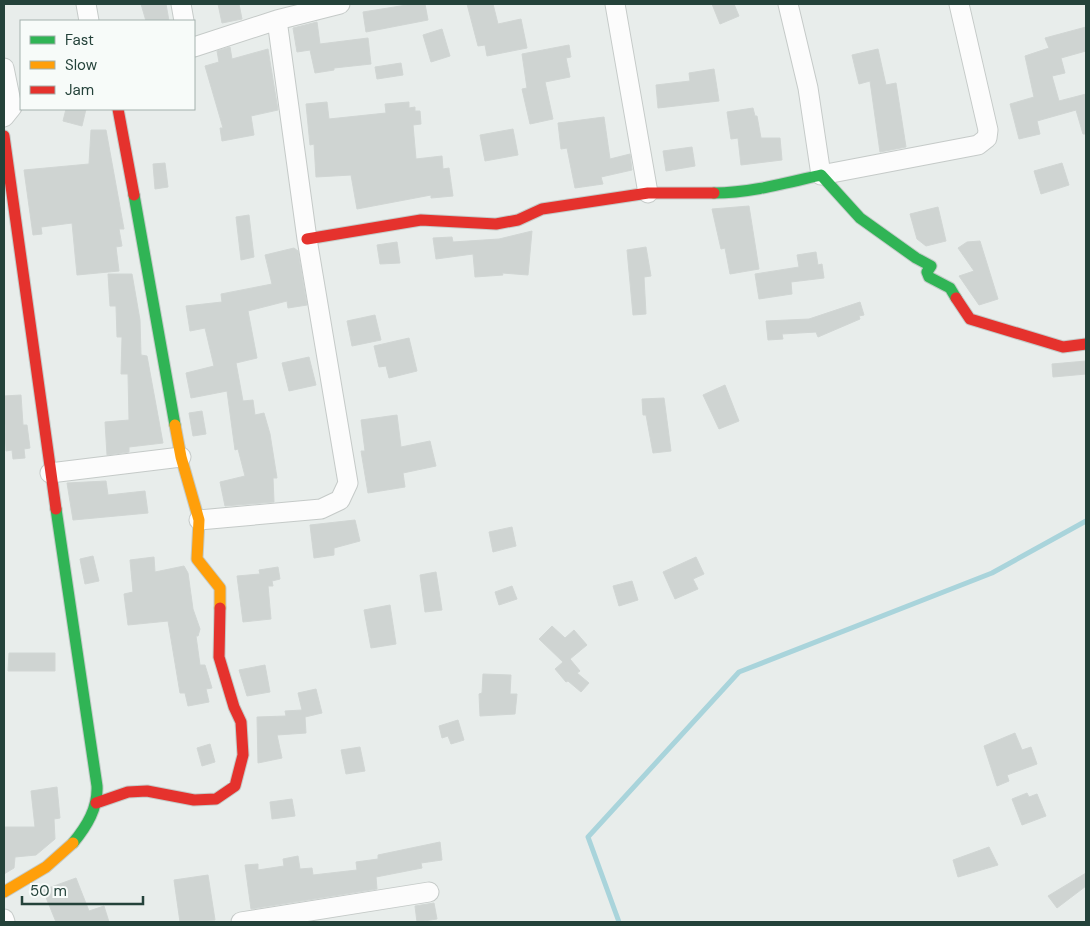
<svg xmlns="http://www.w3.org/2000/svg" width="1090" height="926" font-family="'DM Sans',sans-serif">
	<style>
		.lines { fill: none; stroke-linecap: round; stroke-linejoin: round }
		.stream { stroke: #a9d4db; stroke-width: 5 }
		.building { fill: #cfd4d2; stroke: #d1d6d4 }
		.street-casing { stroke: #c5cac8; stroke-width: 21 }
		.fast-casing { stroke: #c3cbc8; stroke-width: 13 }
		.slow-casing { stroke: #c3cbc8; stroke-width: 13 }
		.jam-casing { stroke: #c3cbc8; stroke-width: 13 }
		.street { stroke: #fcfcfc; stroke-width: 19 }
		.fast { stroke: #30b455; stroke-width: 11 }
		.slow { stroke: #ff9f0a; stroke-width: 11 }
		.jam { stroke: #e5322d; stroke-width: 11 }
	</style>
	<rect width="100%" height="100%" fill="#e8edeb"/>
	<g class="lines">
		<path class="stream" d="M619 922 588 837 739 672 992 573 1086 521"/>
	</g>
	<path class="building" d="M141 4H166L169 21H146Z
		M218 4H239L242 19 222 23Z
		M413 4H425L428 20 366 32 363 12Z
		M467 4H493L498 24 521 19 527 48 487 56 485 45 478 46Z
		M712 4H734L739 16 720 24Z
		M317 22 320 44 368 38 371 64 334 68V70L315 73 310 50 297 52 293 28Z
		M1086 27V51L1061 58 1065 73 1052 76 1059 101 1086 94V134H1083L1076 110 1037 121 1040 134 1019 139 1010 104 1034 97 1025 56 1049 48 1045 38Z
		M442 29 450 56 431 62 423 35Z
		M569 45 571 57 566 58 570 77 545 82 553 119 530 124 522 89 527 88 522 54Z
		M230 47 232 59 268 49 278 110 251 116 254 135 222 141 220 128H223L205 66 219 62 217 51Z
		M878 49 886 85 896 83 906 147 880 152 870 81 859 84 852 55Z
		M401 63 403 75 377 79 375 67Z
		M714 69 719 101 658 108 656 85 690 81 689 73Z
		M327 102 329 119 386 113 385 104 409 102V108L415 107V111H420L421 124 413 125 416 159 442 156 443 169 449 168 453 196 431 198V195L357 209 351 175 316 177 314 144 310 145 306 104Z
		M753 108 755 116H757L761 138H780L782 160 741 165 738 138 731 139 727 112Z
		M66 109H86L82 126 63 121Z
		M604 117 610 159 630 154 632 170 601 177 603 184 575 188 567 148 561 149 558 123Z
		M513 129 518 155 485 161 480 135Z
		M91 130H106L124 229H119L122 246 116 247 119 271 77 275 72 223 41 227 42 234 33 235 24 170 89 164Z
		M692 147 695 166 666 171 663 151Z
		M165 163 168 187 155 189 153 164Z
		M1062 163 1069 185 1041 194 1034 171Z
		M749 206 759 269 730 274 725 248 721 249 712 209Z
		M938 207 946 241 926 246 917 239 910 214Z
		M249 215 254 257 241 260 236 217Z
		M532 231 528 275 502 273 503 275 475 277 473 254 436 259 433 238 452 237 453 242 499 239Z
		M980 241 998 299 979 305 959 276 974 271 958 248 967 242Z
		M397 242 400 263 380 264 377 245Z
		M646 247 651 276 644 277 646 314 633 315 627 250Z
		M294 248 298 251 307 305 288 308 287 301 248 311 257 358 236 363 243 401 253 400 255 415 264 413 270 434 277 478H273L274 502 225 506 220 482 245 476 238 449 235 450 227 391 191 398 186 373 214 366 205 328 190 331 186 306 222 302 221 294 272 284 265 255Z
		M816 252 818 265 822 264 824 278 791 282 792 294 759 299 755 274 799 267 797 255Z
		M108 274H132L140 320 141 355 147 356 163 443 129 447V452L107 455 105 422 129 420 128 374H121L122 337H117L116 306H110Z
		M860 302 864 315 859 316 860 319 818 337 816 332 782 334 783 339 768 340 766 321 809 319Z
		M375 315 381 340 352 346 347 321Z
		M409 338 417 371 389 378 386 366 379 367 374 346Z
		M309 357 316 385 289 391 282 363Z
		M1086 361V374L1053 377 1052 364Z
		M725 385 739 421 719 429 703 395Z
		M21 395 23 425H27L30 448 24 449 25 458 13 459 12 450 6 451 4 396Z
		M664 398 671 451 653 453 646 415H643L642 399Z
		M202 411 206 434 193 436 189 413Z
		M397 415 401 447 430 441 436 466 403 473 405 487 368 493 361 451H365L361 420Z
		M106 481 108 495 145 491 148 513 73 520 67 483Z
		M355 520 360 541 334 548V555L314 558 310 525Z
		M512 527 516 546 493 552 489 532Z
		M93 556 99 581 85 584 80 559Z
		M154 557 155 572 184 566 188 573 193 609 200 629 198 636H196L200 665H205L212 688 206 689 209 702 188 706 185 693H180L168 621 128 625 124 594 133 592 130 560Z
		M696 557 704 574 693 579 698 589 675 599 663 572Z
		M278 567 280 579 272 581 273 586H268L271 619 243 622 237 576 260 574 259 570Z
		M436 572 442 610 425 612 420 575Z
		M632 581 638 600 619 606 613 586Z
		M512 586 517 599 499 605 495 592Z
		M390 605 396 644 371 648 364 610Z
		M552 626 565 638 574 630 587 645 570 659 580 671 577 673 589 683 581 692 568 681 566 682 555 669 563 662 539 639Z
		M9 653H55V671H8Z
		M265 665 270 692 247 696 239 670Z
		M483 674 511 675 510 694H517L515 714 480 716 479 694 482 693Z
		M316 689 322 713 305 717 306 733 277 735 282 758 258 763 257 717 286 716 285 711 302 710 298 693Z
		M458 720 464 740 451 744 448 736 442 738 439 726Z
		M1015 733 1022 750 1031 747 1037 764 1007 775 1009 781 997 786 984 746Z
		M210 744 215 762 202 766 197 748Z
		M360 747 365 771 346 774 341 750Z
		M57 787 60 818 54 819 55 839 36 855 15 857 14 868 4 874V827H35L31 791Z
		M1027 793 1029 797 1037 794 1046 816 1022 825 1012 799Z
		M292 799 295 816 272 819 270 802Z
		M440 842 442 860 421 863 422 868 376 877 377 889 251 909 245 865 258 864V870L284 866 283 859 298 856 300 869 312 868 313 875 357 870 356 862 378 859V855Z
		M989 847 998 865 958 877 953 860Z
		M1086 873V886L1057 908 1048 896Z
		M208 875 215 920 180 922 174 880Z
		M76 878 89 911 104 906 109 922H56L43 890Z
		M434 903 437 919 417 922 415 906Z"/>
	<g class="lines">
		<defs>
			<path id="street" d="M86 4 89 21
				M181 4 184 21
				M615 4 648 193
				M788 4 808 88 821 175 978 145 987 138 988 130 959 4
				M194 47 277 20 340 4
				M4 68 12 107 4 117
				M50 473 181 457
				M199 520 321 509 340 500 348 483 307 239 277 20
				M4 919 5 922
				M241 922 429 892"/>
			<path id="fast" d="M714 193C750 193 786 183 821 175L860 218 916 258 931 266 927 272 929 277 950 288 956 298
				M134 195 175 425
				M56 509 97 786C98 808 87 826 73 843"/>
			<path id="slow" d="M175 425 181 457 199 520 197 559 220 588V608
				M4 892 46 867 73 843"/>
			<path id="jam" d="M118 109 134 195
				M4 136 56 509
				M307 239 421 220 496 224 518 220 542 209 648 193H714
				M956 298 970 319 1063 347 1086 344
				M96 803 128 792 147 791 194 800 216 799 235 786 243 755 241 722 234 707 219 657 220 608"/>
		</defs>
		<use href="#street" class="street-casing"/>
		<use href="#fast" class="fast-casing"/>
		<use href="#slow" class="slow-casing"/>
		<use href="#jam" class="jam-casing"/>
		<use href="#street" class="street"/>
		<use href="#fast" class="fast"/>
		<use href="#slow" class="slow"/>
		<use href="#jam" class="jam"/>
	</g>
	<rect width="1090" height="926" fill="none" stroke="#24423a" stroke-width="10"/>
	<rect x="20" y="20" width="175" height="90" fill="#f7fbf9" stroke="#a3b1ad"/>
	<rect x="30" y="36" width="25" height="8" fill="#30b455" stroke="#a3b1ad"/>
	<text x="65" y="45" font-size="15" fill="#24423a">Fast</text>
	<rect x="30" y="61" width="25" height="8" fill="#ff9f0a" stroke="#a3b1ad"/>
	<text x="65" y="70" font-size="15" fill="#24423a">Slow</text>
	<rect x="30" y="86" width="25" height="8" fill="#e5322d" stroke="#a3b1ad"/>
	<text x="65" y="95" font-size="15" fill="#24423a">Jam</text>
	<path d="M22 896v8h121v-8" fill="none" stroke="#24423a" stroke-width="2.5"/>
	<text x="30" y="896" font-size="15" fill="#24423a" stroke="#f7fbf9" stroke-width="4" paint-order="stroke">50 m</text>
</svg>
